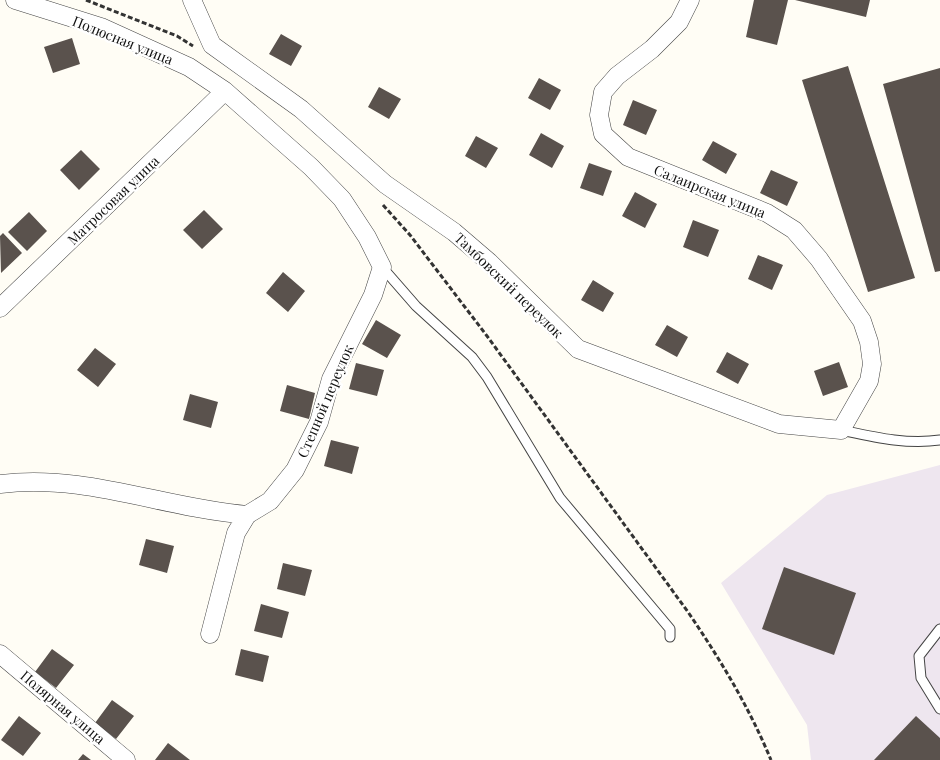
<svg xmlns="http://www.w3.org/2000/svg" width="940" height="760" font-family="'Playfair Display',serif">
	<style>
		.industrial { fill: #eee6ef }
		.building { fill: #5a524d }
		.lines { fill: none; stroke-linecap: round; stroke-linejoin: round }
		.service-casing { stroke: #444; stroke-width: 11 }
		.minor-casing { stroke: #444; stroke-width: 19 }
		.path { stroke: #333; stroke-width: 3; stroke-dasharray: 5 2.5; stroke-linecap: butt }
		.service { stroke: #fff; stroke-width: 9 }
		.minor { stroke: #fff; stroke-width: 18 }
		.labels { text-anchor: middle; dominant-baseline: central; stroke-width: 5; stroke-linejoin: round; paint-order: stroke }
		.street-label { font-size: 14px; fill: #111; stroke: #fff }
	</style>
	<rect width="100%" height="100%" fill="#fffdf5"/>
	<path class="industrial" d="M940 465V760H811L807 725 721 583 827 495Z"/>
	<path class="building" d="M754 0H788L777 45 746 37Z
		M795 0H870L866 17Z
		M281 34 302 46 291 66 269 54Z
		M72 38 80 64 53 73 44 47Z
		M848 66 915 278 868 292 802 80Z
		M940 68V271L935 272 883 84Z
		M539 78 561 90 550 110 528 98Z
		M379 87 401 99 389 119 368 107Z
		M633 100 657 110 646 135 623 125Z
		M541 133 564 146 552 168 529 155Z
		M476 136 498 148 486 168 465 156Z
		M713 141 737 154 726 174 702 160Z
		M81 150 100 169 79 190 60 170Z
		M589 163 612 171 603 196 580 188Z
		M771 170 798 182 787 206 760 193Z
		M635 192 657 204 645 228 622 216Z
		M204 210 223 229 202 249 183 230Z
		M29 212 47 231 27 251 8 232Z
		M693 220 719 230 708 257 683 247Z
		M3 233 22 253 1 273 0 236Z
		M758 255 783 265 772 290 748 279Z
		M283 272 305 291 288 312 266 293Z
		M593 280 614 293 603 312 581 300Z
		M376 320 401 335 387 358 362 344Z
		M667 325 688 337 677 357 655 345Z
		M95 348 116 364 98 387 77 370Z
		M727 352 749 364 738 384 716 372Z
		M839 362 848 387 823 396 814 371Z
		M356 363 384 370 377 396 349 389Z
		M287 385 315 393 309 419 280 411Z
		M190 394 218 402 211 428 183 420Z
		M331 440 359 447 352 474 324 466Z
		M146 539 174 546 167 573 139 565Z
		M283 563 312 570 305 596 277 589Z
		M784 567 856 593 834 655 762 629Z
		M261 604 289 612 282 638 254 631Z
		M52 649 74 665 56 688 35 672Z
		M241 649 269 656 263 682 235 675Z
		M112 700 134 716 116 739 95 723Z
		M19 716 41 733 23 756 1 740Z
		M916 716 940 738V760H874Z
		M168 743 190 760H155Z
		M83 754 91 760H78Z"/>
	<g class="lines">
		<defs>
			<path id="service" d="M382 267 416 306 472 357 487 377 560 498 670 629V637
				M841 430C874 437 907 445 940 440
				M940 629 919 656 921 678 940 709"/>
			<path id="minor" d="M15 0 101 27 189 67 225 91 311 167 342 199 367 237 382 267 373 295 331 379 319 422 295 470 270 501 247 515 236 533 210 634
				M192 0 212 45 301 109 385 184 454 232 489 262 578 349 779 424 841 430 869 381 872 364 869 342 862 321 819 259 794 230 767 213 628 157 603 134 599 115 603 92 617 76 652 49 679 22 690 0
				M0 308 225 91
				M0 484C85 473 163 508 247 515
				M0 654 126 760"/>
		</defs>
		<use href="#service" class="service-casing"/>
		<use href="#minor" class="minor-casing"/>
		<path class="path" d="M86 0 177 36 193 46
			M383 205 410 235 487 336 688 612C720 659 749 707 771 760"/>
		<use href="#service" class="service"/>
		<use href="#minor" class="minor"/>
	</g>
	<g class="labels">
		<g class="street-label">
			<text transform="translate(123 40) rotate(22)">Полюсная улица</text>
			<text transform="translate(710 191) rotate(22)">Салаирская улица</text>
			<text transform="translate(113 200) rotate(-44)">Матросовая улица</text>
			<text transform="translate(509 285) rotate(44)">Тамбовский переулок</text>
			<text transform="translate(325 401) rotate(-67)">Степной переулок</text>
			<text transform="translate(63 707) rotate(40)">Полярная улица</text>
		</g>
	</g>
</svg>
